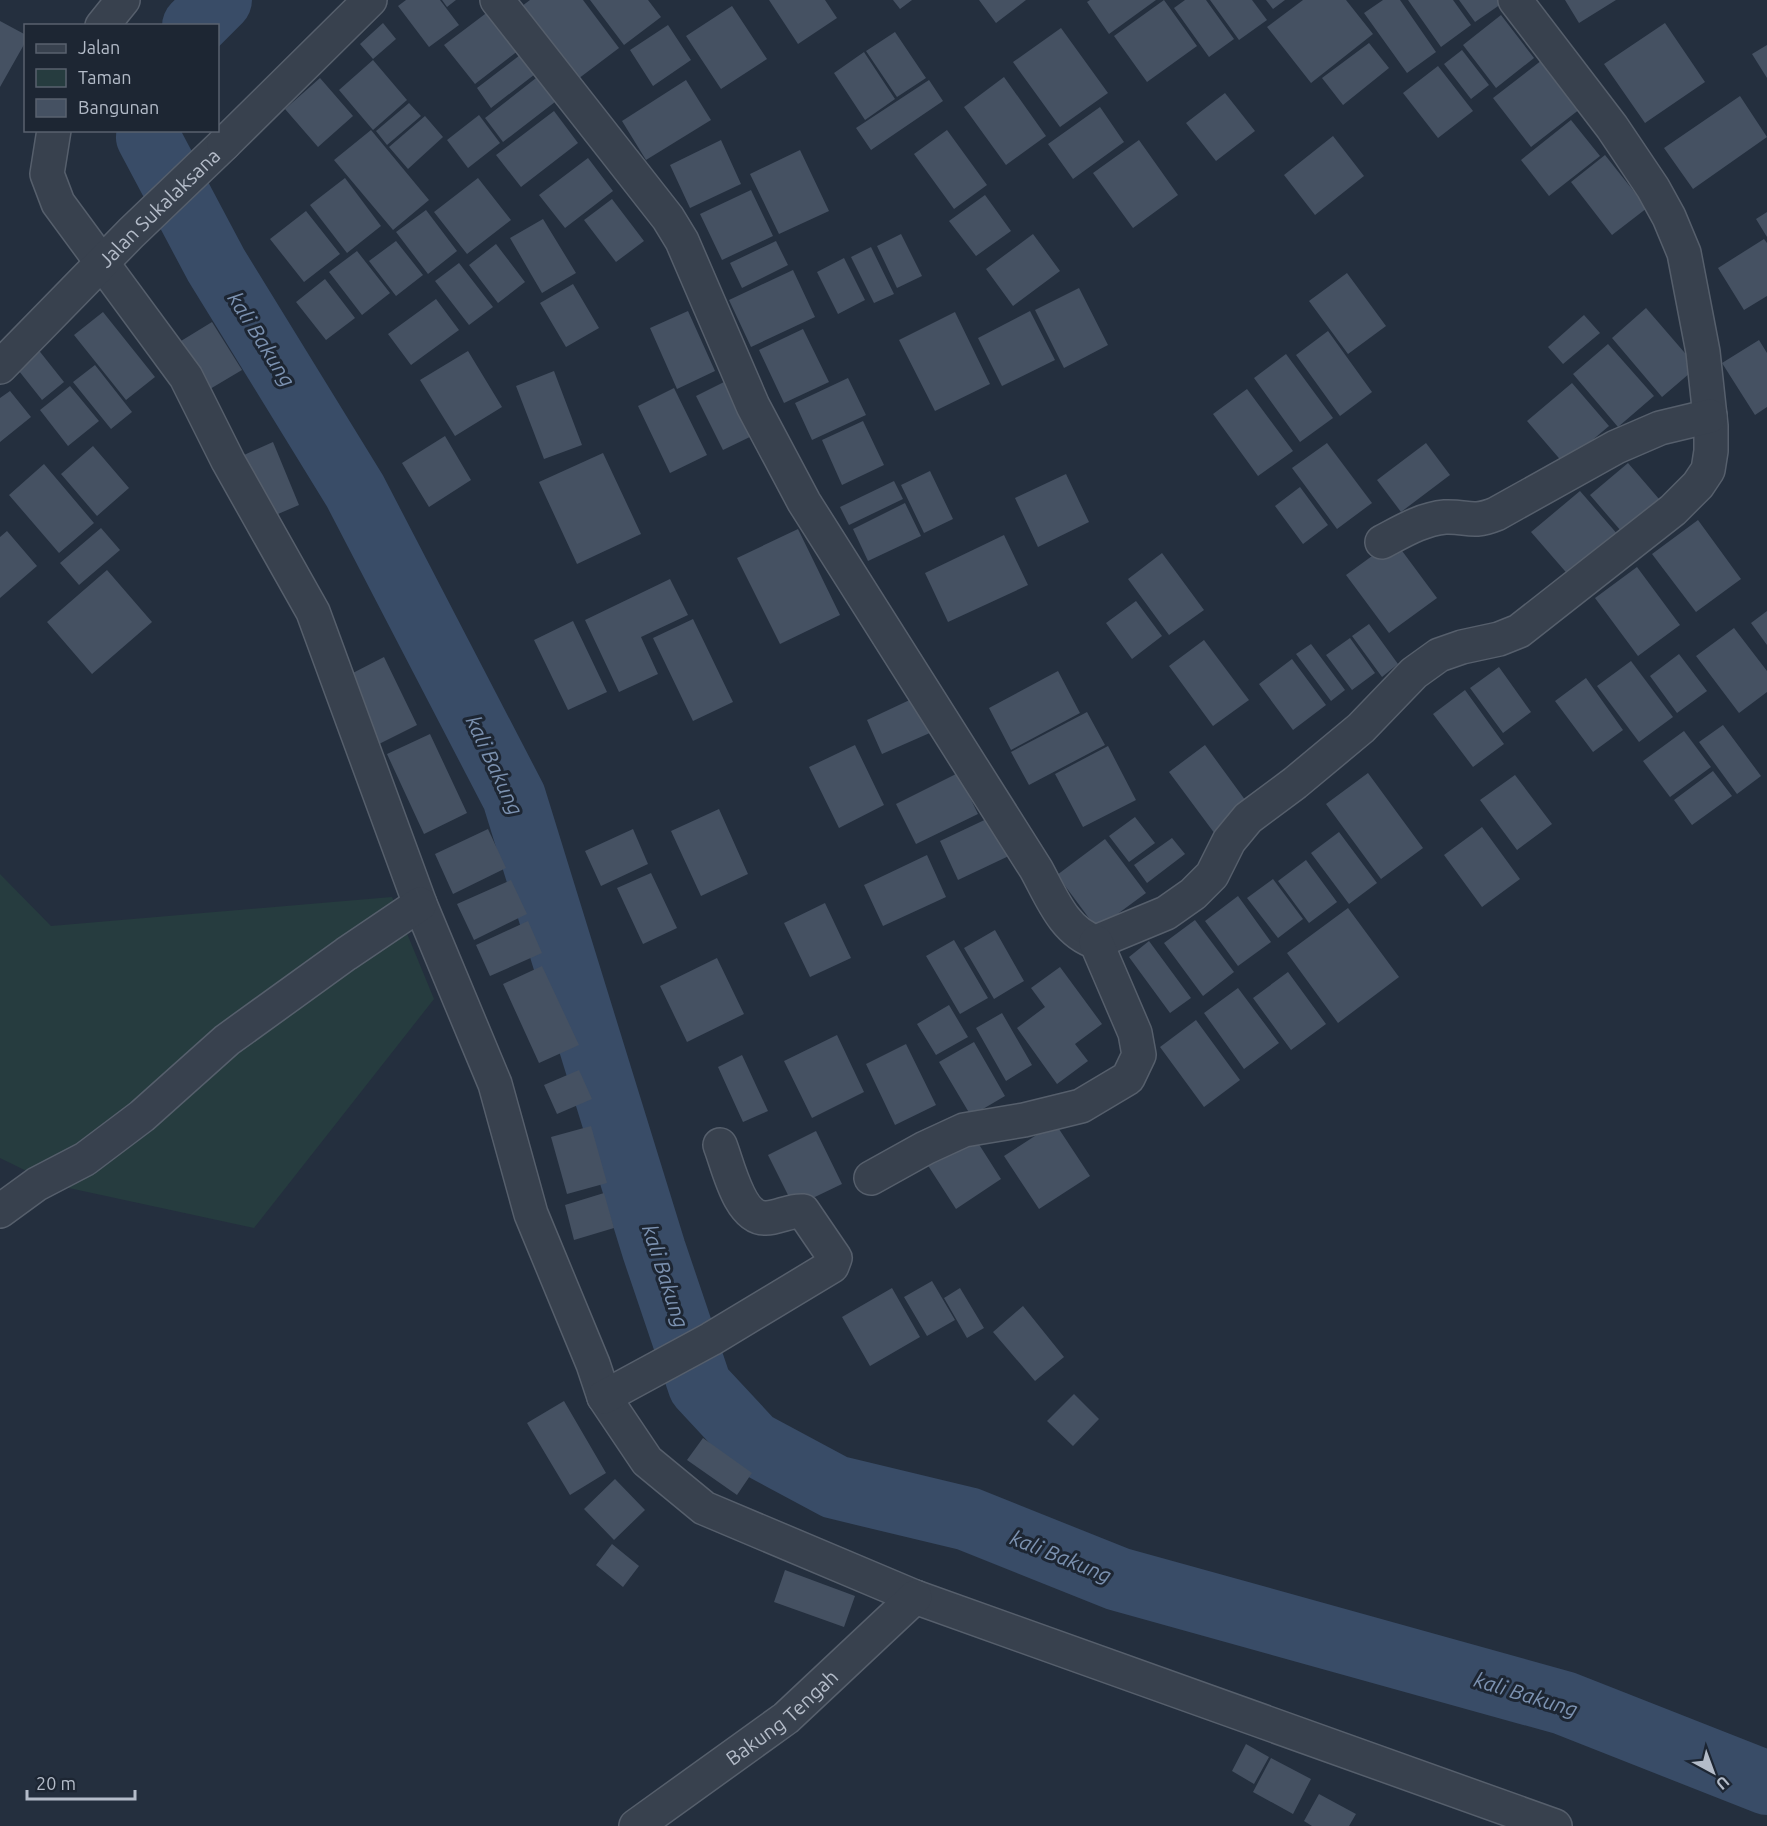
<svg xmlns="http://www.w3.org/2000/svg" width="1767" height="1826" font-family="Ubuntu,sans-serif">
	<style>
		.green { fill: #263c3f }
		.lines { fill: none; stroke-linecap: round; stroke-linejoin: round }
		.river { stroke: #394c67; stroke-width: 64 }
		.building { fill: #455162 }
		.minor-casing { stroke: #565f6c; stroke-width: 36 }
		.tertiary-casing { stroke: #565f6c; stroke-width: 36 }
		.minor { stroke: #38414e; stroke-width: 33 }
		.tertiary { stroke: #38414e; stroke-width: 33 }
		.labels { text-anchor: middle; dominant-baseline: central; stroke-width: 6; stroke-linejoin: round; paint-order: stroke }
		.street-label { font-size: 20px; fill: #b4bcc9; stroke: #1d2633 }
		.water-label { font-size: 21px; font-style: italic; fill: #7c92b1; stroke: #1d2633 }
	</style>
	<rect width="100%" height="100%" fill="#242f3e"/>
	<path class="green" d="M0 874 51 926 392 897 434 999 254 1228 55 1185 0 1158Z"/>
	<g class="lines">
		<path class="river" d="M194 26 220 0
			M150 130 148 137 216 265 355 491 514 797 654 1250 700 1386 753 1443 835 1487 968 1519 1118 1579 1564 1703 1767 1783"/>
	</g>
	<path class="building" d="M406 0H440L459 25 429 47 398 6Z
		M442 0H456L447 7Z
		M530 0H583L619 48 574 82 518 9Z
		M590 0H648L661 17 624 45Z
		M769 0H825L837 18 798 44Z
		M893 0H912L900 9Z
		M979 0H1026L996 23Z
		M1090 0H1156L1109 34 1087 2Z
		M1164 0 1197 46 1147 82 1114 36Z
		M1185 0H1206L1234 39 1209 57 1174 8Z
		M1210 0H1252L1267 20 1239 40Z
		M1266 0H1285L1273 9Z
		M1303 0H1346L1373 34 1311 83 1267 27Z
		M1383 0H1400L1436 52 1407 73 1364 13Z
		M1408 0H1453L1471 25 1441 47Z
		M1459 0H1502L1504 2 1475 22Z
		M1565 0H1616L1579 23Z
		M732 6 767 59 721 89 686 36Z
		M493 8 523 47 475 84 444 45Z
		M1501 15 1534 58 1496 88 1463 45Z
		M0 21 26 35V41L0 87Z
		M383 23 396 39 373 59 360 44Z
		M1665 23 1705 82 1645 123 1604 64Z
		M668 25 691 60 653 86 630 50Z
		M1061 28 1108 93 1060 127 1013 62Z
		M895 32 926 78 897 97 866 51Z
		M1369 43 1389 68 1343 105 1322 78Z
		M1767 45V78L1752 54Z
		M1462 50 1489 85 1471 99 1444 64Z
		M524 52 539 71 491 108 477 88Z
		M864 52 895 99 865 120 834 73Z
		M373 60 407 100 373 130 339 90Z
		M1542 60 1580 109 1531 147 1493 98Z
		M1438 66 1473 111 1438 138 1403 93Z
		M545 71 564 95 503 142 485 118Z
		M1004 77 1046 136 1006 165 964 107Z
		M320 78 353 116 318 147 285 109Z
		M686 80 711 120 646 160 622 121Z
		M929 80 943 101 871 150 856 128Z
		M1225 93 1255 131 1216 161 1186 123Z
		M1740 96 1767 137 1693 189 1664 148Z
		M409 103 421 116 387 145 376 131Z
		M1100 107 1124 142 1073 179 1048 144Z
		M554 111 578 143 521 187 496 155Z
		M479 115 500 143 468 168 447 140Z
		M425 116 443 137 408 169 389 147Z
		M1571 120 1600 156 1549 196 1521 160Z
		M371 130 429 200 393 230 334 160Z
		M947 130 987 185 954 209 914 154Z
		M1333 136 1364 176 1315 215 1284 175Z
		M721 140 741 184 690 208 670 165Z
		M1139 140 1178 195 1133 228 1093 173Z
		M800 150 829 211 779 234 750 174Z
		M1605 155 1647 208 1612 235 1571 182Z
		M588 158 613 191 565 228 539 195Z
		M345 178 381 226 347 253 310 205Z
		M478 178 511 220 467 254 434 212Z
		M751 190 773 236 722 260 700 214Z
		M985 195 1011 231 976 256 949 221Z
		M612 199 644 241 616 262 584 220Z
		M426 210 457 251 428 274 396 232Z
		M306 211 340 254 304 282 270 239Z
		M1767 212V237L1756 219Z
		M543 219 576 273 542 293 510 238Z
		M901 234 922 276 897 288 877 246Z
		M1033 234 1060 271 1013 306 986 269Z
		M1764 239 1767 243V296L1744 310 1718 268Z
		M396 241 423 275 396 296 369 261Z
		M776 241 788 265 742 288 730 263Z
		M496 244 525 282 498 303 469 265Z
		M871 247 894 294 874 303 851 257Z
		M357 251 390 293 362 315 329 272Z
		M844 258 865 300 838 314 817 272Z
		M459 263 493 307 469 325 435 281Z
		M793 270 815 317 751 347 729 300Z
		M1347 273 1386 326 1348 354 1309 301Z
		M325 279 355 318 326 340 296 302Z
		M573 284 599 328 566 347 540 303Z
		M1079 288 1108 345 1064 368 1035 310Z
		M436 299 459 330 411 365 388 334Z
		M1646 308 1697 367 1662 397 1612 338Z
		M688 311 715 371 677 389 650 328Z
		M1030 311 1055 360 1002 386 978 338Z
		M103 312 155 377 126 400 74 335Z
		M955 312 990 384 935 411 899 340Z
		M1584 315 1600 333 1563 364 1548 347Z
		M212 322 242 370 210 389 181 341Z
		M803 329 829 382 784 403 759 350Z
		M1328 331 1372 392 1340 416 1296 355Z
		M1759 340 1767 353V407L1755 415 1722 363Z
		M1608 344 1654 396 1618 427 1573 374Z
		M37 348 64 382 42 400 15 366Z
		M468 351 502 407 455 436 420 380Z
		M1286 354 1333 418 1300 442 1254 378Z
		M95 365 132 412 111 429 73 382Z
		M554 371 582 445 544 459 516 386Z
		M848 378 866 415 812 440 795 403Z
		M730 379 756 434 723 450 696 396Z
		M1572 383 1609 426 1564 464 1527 421Z
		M70 386 99 421 68 446 40 410Z
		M674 388 707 455 670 473 638 406Z
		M1247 389 1293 451 1258 476 1213 414Z
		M10 391 31 417 0 442V398Z
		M863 421 884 465 842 485 822 440Z
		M445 436 471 480 429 507 402 463Z
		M273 442 299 505 271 517 244 455Z
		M1327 443 1372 503 1337 529 1292 468Z
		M1426 443 1450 475 1401 512 1377 480Z
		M93 446 129 488 97 516 61 474Z
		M603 453 641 534 577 564 539 482Z
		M1628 463 1659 499 1621 531 1590 495Z
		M44 464 94 523 59 553 9 495Z
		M930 471 953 519 924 533 901 485Z
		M1066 474 1089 522 1038 547 1015 498Z
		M894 481 903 499 849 525 840 507Z
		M1300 487 1328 525 1303 544 1275 506Z
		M1580 491 1619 536 1571 578 1531 532Z
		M905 503 921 536 868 561 853 529Z
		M1698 520 1741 579 1696 612 1652 554Z
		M101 528 120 550 79 585 60 563Z
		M798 529 840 615 780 644 737 558Z
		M7 531 37 566 0 598V537Z
		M1004 535 1028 585 948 622 925 573Z
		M1394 540 1437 598 1389 633 1346 575Z
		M1162 553 1204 610 1169 635 1128 579Z
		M1637 567 1680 625 1638 656 1595 598Z
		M107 570 152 622 92 674 47 622Z
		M670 579 688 615 641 637 658 674 619 692 585 620Z
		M1136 601 1162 636 1132 659 1106 623Z
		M1767 611V645L1751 623Z
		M693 619 733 702 693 721 653 638Z
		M573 621 607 692 568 710 534 640Z
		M1369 624 1398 664 1382 677 1352 636Z
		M1734 628 1767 671V692L1739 713 1696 656Z
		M1350 638 1375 673 1352 690 1326 655Z
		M1204 640 1249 700 1213 726 1169 666Z
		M1311 644 1345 690 1331 701 1296 654Z
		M1679 654 1707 691 1677 713 1650 676Z
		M384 657 417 725 379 744 347 676Z
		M1292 659 1326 705 1293 730 1259 684Z
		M1631 661 1673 717 1639 742 1597 686Z
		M1499 667 1531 712 1503 733 1470 688Z
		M1058 671 1080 713 1011 750 989 708Z
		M1586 678 1623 730 1593 752 1555 701Z
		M1465 690 1504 744 1473 767 1433 714Z
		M916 697 932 732 882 754 867 720Z
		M1087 712 1105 745 1029 785 1011 752Z
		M1723 725 1761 776 1737 794 1699 742Z
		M1684 731 1711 767 1670 797 1643 761Z
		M430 734 467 813 424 834 387 754Z
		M855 745 884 805 839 828 809 767Z
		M1205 745 1251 808 1215 834 1169 772Z
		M1108 746 1136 800 1083 827 1055 774Z
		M1713 771 1732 796 1692 825 1674 800Z
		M958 773 978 814 916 844 896 804Z
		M1368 773 1423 848 1381 879 1326 804Z
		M1515 775 1552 824 1517 850 1480 800Z
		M719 809 748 874 701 896 671 831Z
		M995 815 1013 854 958 880 940 841Z
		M1135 817 1155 843 1129 862 1109 836Z
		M1482 827 1520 879 1482 907 1444 855Z
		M488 829 506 868 453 894 435 854Z
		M633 829 648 864 601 886 585 851Z
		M1339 832 1377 883 1349 904 1311 853Z
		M1172 838 1185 854 1147 883 1134 865Z
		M1105 839 1146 893 1097 929 1057 875Z
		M927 855 946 897 883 926 864 885Z
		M1306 860 1337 902 1309 923 1278 881Z
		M651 873 677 928 643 944 617 888Z
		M1273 879 1303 919 1278 938 1247 898Z
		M511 880 527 914 474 940 457 904Z
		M1238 896 1271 942 1238 966 1205 921Z
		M825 903 851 958 810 977 784 923Z
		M1348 908 1399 977 1338 1023 1287 953Z
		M1195 920 1234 972 1203 996 1164 943Z
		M528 921 542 953 490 976 476 945Z
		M995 930 1024 981 994 999 964 948Z
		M954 940 988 998 960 1014 926 956Z
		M1149 941 1191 998 1170 1013 1129 957Z
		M717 958 744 1014 687 1042 660 986Z
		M542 966 579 1045 539 1063 503 984Z
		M1060 967 1102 1024 1075 1044 1088 1061 1057 1084 1017 1028 1045 1007 1031 988Z
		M1288 972 1326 1024 1291 1050 1253 998Z
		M1238 988 1279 1043 1244 1069 1204 1013Z
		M949 1005 968 1037 936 1055 917 1024Z
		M1002 1013 1032 1065 1006 1081 976 1028Z
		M1196 1020 1240 1080 1204 1107 1160 1047Z
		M837 1035 864 1092 812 1118 784 1061Z
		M974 1042 1005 1096 971 1116 939 1062Z
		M906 1044 936 1105 895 1125 866 1064Z
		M742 1055 768 1111 743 1122 718 1067Z
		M579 1070 592 1099 557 1114 544 1085Z
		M1055 1123 1090 1176 1039 1209 1004 1156Z
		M591 1126 607 1183 567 1194 551 1137Z
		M816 1131 842 1184 794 1207 768 1155Z
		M973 1135 1001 1179 956 1209 927 1164Z
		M604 1193 614 1228 574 1240 565 1205Z
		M932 1281 955 1320 927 1336 904 1297Z
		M892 1288 920 1337 870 1366 842 1317Z
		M960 1288 984 1328 967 1338 944 1298Z
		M1023 1306 1064 1357 1035 1381 993 1332Z
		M1074 1394 1099 1419 1073 1446 1047 1421Z
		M564 1401 606 1473 570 1495 527 1423Z
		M703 1438 752 1473 737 1495 687 1460Z
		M615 1479 645 1510 614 1540 584 1509Z
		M612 1544 639 1566 623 1587 596 1565Z
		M785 1570 855 1596 844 1627 774 1602Z
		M1246 1744 1269 1757 1254 1784 1232 1771Z
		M1271 1758 1311 1779 1293 1814 1253 1792Z
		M1319 1794 1356 1814 1349 1826H1312L1304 1821Z"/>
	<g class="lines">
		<defs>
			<g id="minor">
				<path d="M497 0 668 218 682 241 753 406 804 502 1036 869C1051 896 1064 932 1096 942L1166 913 1193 894 1212 875 1229 841 1248 818 1295 783 1361 728 1414 673 1439 655 1462 647 1499 639 1519 631 1673 510 1698 485 1708 470 1711 451V426L1703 352 1684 253 1669 217 1653 188 1612 127 1515 0"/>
				<path d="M102 26 123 0"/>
				<path d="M54 130 47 174 58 203 186 377 228 461 313 612 420 904 495 1084 531 1214 593 1364 604 1397 647 1461 704 1508 915 1597 1555 1826"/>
				<path id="s1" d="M0 367 131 233 224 144"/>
				<path d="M1382 542C1401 532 1422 519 1445 517 1468 516 1471 524 1496 514L1616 447 1660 428 1710 416"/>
				<path d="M871 1178 925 1148 964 1130 1024 1120 1081 1106 1128 1078 1139 1055 1135 1033 1096 942"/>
				<path d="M0 1211 37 1184 85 1159 142 1116 227 1040 346 954 420 904"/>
				<path d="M604 1397 711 1339 832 1266 835 1258 803 1211C790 1210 778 1218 766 1218 739 1219 728 1165 720 1145"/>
				<path id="s2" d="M636 1826 786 1718 915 1597"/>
			</g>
			<path id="tertiary" d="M224 144 370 0"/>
		</defs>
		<use href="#minor" class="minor-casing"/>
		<use href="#tertiary" class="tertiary-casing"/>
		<use href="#minor" class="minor"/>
		<use href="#tertiary" class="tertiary"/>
	</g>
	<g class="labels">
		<g class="street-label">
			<text stroke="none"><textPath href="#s1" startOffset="225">Jalan Sukalaksana</textPath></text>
			<text stroke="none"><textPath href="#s2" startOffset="182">Bakung Tengah</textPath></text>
		</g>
		<g class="water-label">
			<text transform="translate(262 339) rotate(58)">kali Bakung</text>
			<text transform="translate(495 765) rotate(65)">kali Bakung</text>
			<text transform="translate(666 1276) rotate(72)">kali Bakung</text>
			<text transform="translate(1061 1556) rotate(22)">kali Bakung</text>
			<text transform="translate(1526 1694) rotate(17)">kali Bakung</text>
		</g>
	</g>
	<rect x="24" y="24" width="195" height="108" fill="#1d2633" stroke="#59626f" stroke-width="1.5"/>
	<rect x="36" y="44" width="30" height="9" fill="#38414e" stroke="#59626f" stroke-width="1.5"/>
	<text x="78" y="54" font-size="18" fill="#b4bcc9">Jalan</text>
	<rect x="36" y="69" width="30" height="18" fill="#263c3f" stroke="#59626f" stroke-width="1.5"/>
	<text x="78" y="84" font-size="18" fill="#b4bcc9">Taman</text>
	<rect x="36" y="99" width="30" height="18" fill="#455162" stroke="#59626f" stroke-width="1.5"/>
	<text x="78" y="114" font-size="18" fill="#b4bcc9">Bangunan</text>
	<g transform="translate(1713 1772) rotate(139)" stroke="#1d2633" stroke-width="4.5" paint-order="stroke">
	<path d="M0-4.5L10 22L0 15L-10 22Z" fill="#b4bcc9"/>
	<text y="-9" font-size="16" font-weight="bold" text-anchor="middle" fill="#b4bcc9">U</text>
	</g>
	<path d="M27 1790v9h108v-9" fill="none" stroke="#b4bcc9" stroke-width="3"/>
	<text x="36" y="1790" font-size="18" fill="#b4bcc9" stroke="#1d2633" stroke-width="4.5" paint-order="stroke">20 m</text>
</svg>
